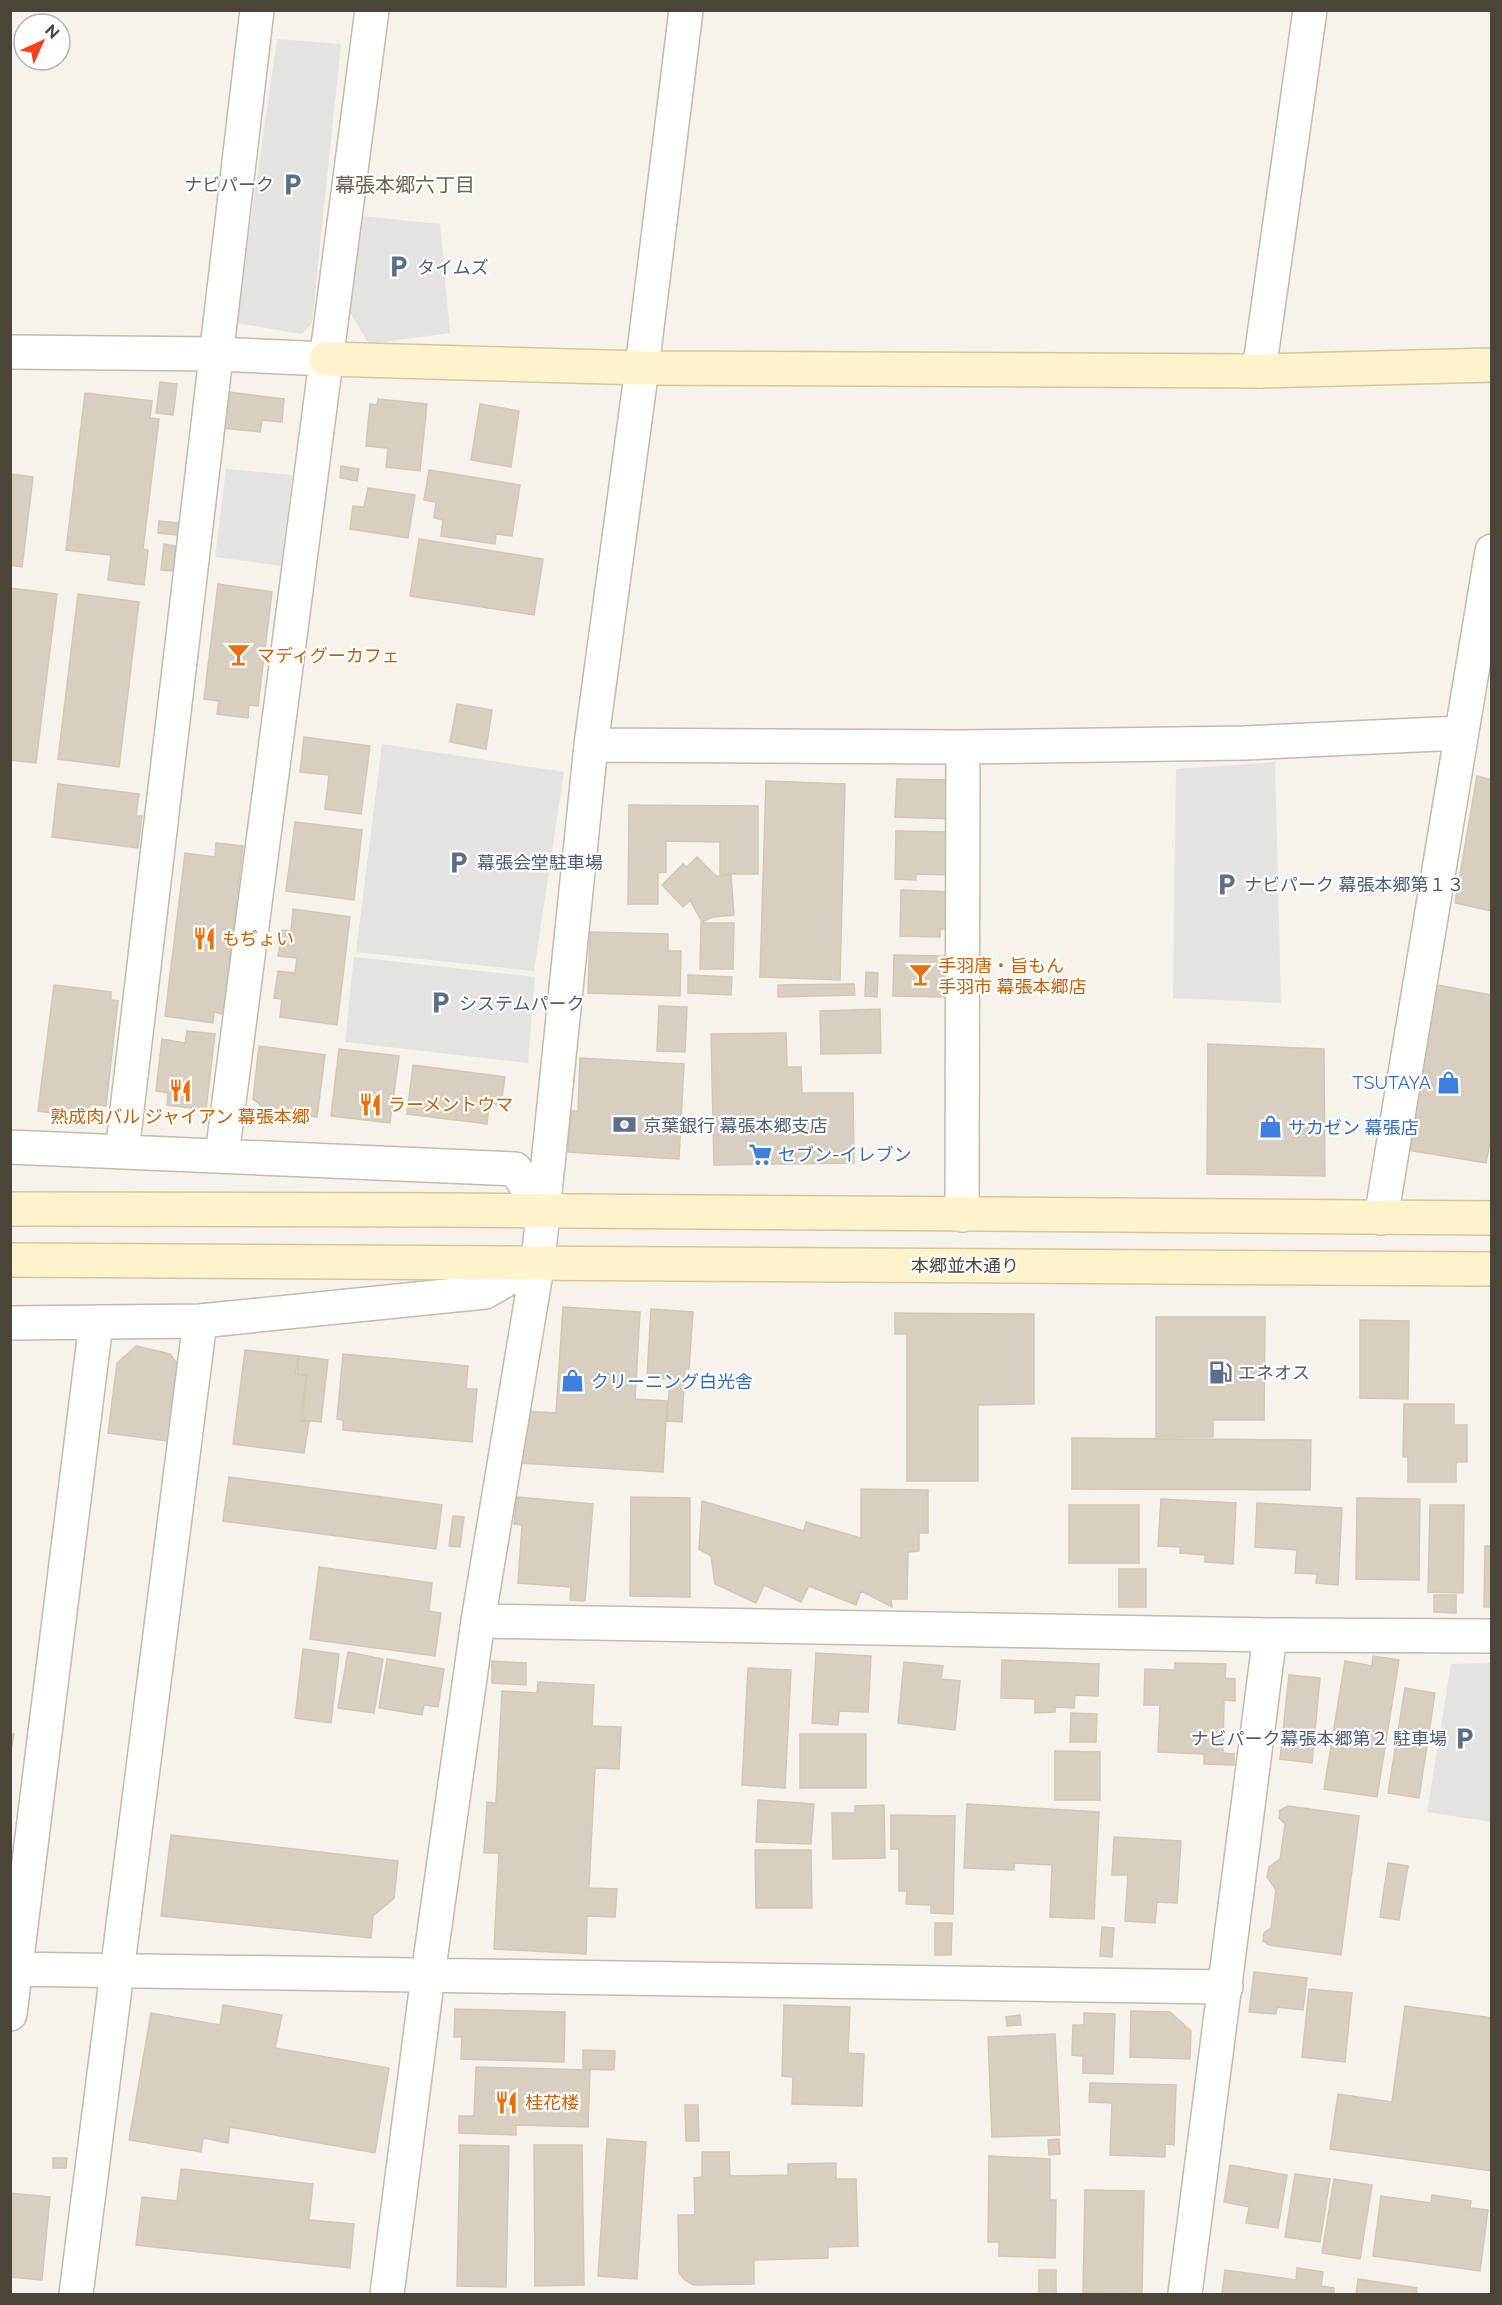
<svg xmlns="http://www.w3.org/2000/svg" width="1502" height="2305" font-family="Raleway,'Noto Sans JP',sans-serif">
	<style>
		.parking { fill: #e5e3e0 }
		.building { fill: #d8cfc1; stroke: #d3c7b4; stroke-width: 1.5 }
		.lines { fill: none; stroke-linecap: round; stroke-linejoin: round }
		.street-casing { stroke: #c2bbae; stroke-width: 36 }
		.secondary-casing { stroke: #d6c79b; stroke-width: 36 }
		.street { stroke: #fff; stroke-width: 33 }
		.secondary { stroke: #fff3cd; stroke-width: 33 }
		.labels { text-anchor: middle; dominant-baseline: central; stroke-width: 4.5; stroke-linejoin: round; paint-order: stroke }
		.service-label { font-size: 18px; fill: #4e5e75; stroke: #fff; text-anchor: start }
		.food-label { font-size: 18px; fill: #c56008; stroke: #fff; text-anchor: start }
		.shop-label { font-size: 18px; fill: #366cbe; stroke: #fff; text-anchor: start }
		.street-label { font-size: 18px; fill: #4b4439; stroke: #fff }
		.neighbourhood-label { font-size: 20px; fill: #6e6250; stroke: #fff }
	</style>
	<rect width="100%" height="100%" fill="#f6f3ec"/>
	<path class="parking" d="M277 39 341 44 312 323 302 334 236 323Z
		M361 216 440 224 450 333 369 344 348 309Z
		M226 469 292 475 282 566 215 557Z
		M382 744 564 772 534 971 356 952Z
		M1275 762 1281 1003 1173 998 1176 769Z
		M354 957 535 977 528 1063 345 1042Z
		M1491 1663V1822L1427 1812 1451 1664Z"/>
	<path class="building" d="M160 382 177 384 173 415 156 413Z
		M229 392 284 399 282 422 262 420 260 432 224 428Z
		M85 393 152 401 150 418 159 419 143 549 148 550 144 585 108 580 111 555 66 550Z
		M378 399 427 404 420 471 386 467 388 448 366 446 370 404 377 405Z
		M480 404 519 411 511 467 471 460Z
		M341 466 359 469 357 481 340 478Z
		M429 470 520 485 512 536 496 534 495 544 441 536 443 520 434 518 436 502 424 500Z
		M10 474 33 477 22 567 10 565Z
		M368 488 415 495 408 538 350 529 353 506 364 507Z
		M159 521 178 523 177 535 158 533Z
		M419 539 543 559 534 615 410 596Z
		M164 544 176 546 173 571 161 570Z
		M218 584 272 592 258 706 249 705 248 718 217 714 219 701 204 699Z
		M10 588 57 594 36 763 10 760Z
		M78 594 139 602 119 767 58 759Z
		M457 704 492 710 486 749 450 742Z
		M304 737 370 746 361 814 325 809 329 775 300 772Z
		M1477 776 1492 780V911L1455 903Z
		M897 779 953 780 952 819 895 817Z
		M766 781 845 784 840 980 760 977Z
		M58 784 139 794 136 816H142L138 848 52 837Z
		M629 805 758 806V874H720V842L666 841V872L658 873V904H628Z
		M295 822 362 830 354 900 286 891Z
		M896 831 954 832 952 875 916 874V880L895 879Z
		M216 843 243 846 223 1014 214 1012 213 1023 165 1016 185 853 215 857Z
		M697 857 716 876 731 875 734 915 713 917 702 922 690 900 683 907 662 885 683 864 687 867Z
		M901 890 952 892 951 929H940V937L900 936Z
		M293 909 350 917 337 1025 280 1017 282 999 274 998 278 971 295 973 297 958 278 956 282 930 291 931Z
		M701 923H734L733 969H700Z
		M590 932 668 934V951H681L680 996 588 993Z
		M894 955 944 956 943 997 893 996Z
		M866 972 878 973 877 997 865 996Z
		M688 975 732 977 731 995 688 993Z
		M854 984 855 995 778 997V985Z
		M1432 984 1492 995V1131L1486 1163 1400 1149Z
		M54 985 111 992V1000L118 1001 106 1106 90 1104 88 1118 38 1111Z
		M659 1006 687 1007 685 1052 657 1051Z
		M880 1009 881 1053 821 1054 820 1011Z
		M187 1031 215 1034 206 1110 167 1105 168 1093 156 1091 162 1039 185 1043Z
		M786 1033 787 1067H801L802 1093H853L854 1163 714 1165 711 1034Z
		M1208 1044 1324 1049 1325 1176 1207 1174Z
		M259 1046 325 1055 317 1117 266 1110 253 1099Z
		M339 1049 399 1056 390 1123 331 1116Z
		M580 1058 684 1064 679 1159 568 1152 571 1111H578Z
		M413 1065 505 1077 501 1105 489 1104 487 1124 407 1114Z
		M563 1307 640 1312 635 1399 667 1401 663 1472 521 1463 524 1411 556 1413Z
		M651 1309 693 1312 689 1369H685L682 1422 667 1421 670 1379 647 1378Z
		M895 1313 1034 1314V1404L978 1405V1481H907V1334H895Z
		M1156 1317H1265L1264 1420H1213V1437H1156Z
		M1360 1320 1409 1321 1408 1399 1360 1398Z
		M136 1346 170 1354 178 1365 168 1441 108 1433 117 1363Z
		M245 1350 298 1356 295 1374 306 1376 300 1421 309 1422 304 1453 233 1444Z
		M343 1354 468 1366 466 1389H477L472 1442 343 1430V1420L337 1419Z
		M299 1356 328 1360 321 1422 302 1420 307 1375 297 1374Z
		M1404 1404H1454V1425H1467V1462H1456V1482H1408V1457H1403Z
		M1072 1438 1311 1440 1310 1490 1072 1489Z
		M229 1477 442 1505 436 1549 223 1521Z
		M861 1489 928 1490V1533H919V1551L908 1552 907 1599H891L892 1607 861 1591 856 1605 809 1586 801 1602 764 1585 756 1603 715 1584 711 1556 699 1549 702 1501 804 1531 806 1522 861 1538Z
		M517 1497 593 1504 585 1601 570 1600 571 1587 518 1583 522 1525 514 1524Z
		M631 1497 690 1498V1597L630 1596Z
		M1357 1498 1420 1499 1419 1580 1356 1579Z
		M1161 1499 1236 1503 1233 1564 1205 1562V1555L1180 1553V1547L1158 1546Z
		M1257 1503 1342 1508 1338 1585 1316 1583 1317 1574 1295 1573 1297 1550 1255 1547Z
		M1069 1505H1139V1563H1069Z
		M1430 1505H1464L1463 1593 1428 1592Z
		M453 1516 464 1517 460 1547 449 1546Z
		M1485 1546H1492V1607H1484Z
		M319 1567 432 1583 429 1611 441 1613 435 1656 310 1639Z
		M1119 1569H1146V1607H1119Z
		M1434 1595H1456V1613L1434 1612Z
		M303 1649 339 1654 331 1723 295 1718Z
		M348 1652 383 1659 374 1713 338 1708Z
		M816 1653 871 1656 868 1712 839 1711 838 1725 812 1723Z
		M1373 1656 1399 1660 1377 1797 1324 1789 1345 1661 1372 1666Z
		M387 1659 444 1669 438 1707 424 1705 422 1715 379 1708Z
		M1002 1660 1099 1664 1098 1696 1075 1695 1074 1708 1055 1707V1712L1035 1713V1699L1001 1698Z
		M492 1661 526 1663V1685L492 1683Z
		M904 1662 943 1666 941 1679 960 1681 955 1730 898 1723Z
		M1175 1663 1226 1664 1225 1678 1235 1679V1701L1224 1700 1223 1753 1234 1754V1765L1204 1764V1754L1158 1752 1160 1705H1144L1145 1669 1175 1670Z
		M748 1668 791 1670 785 1788 742 1785Z
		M1289 1675 1320 1678 1312 1763 1280 1759Z
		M538 1682 594 1685 592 1726 621 1727 619 1769 595 1768 589 1888 617 1889 615 1917 587 1916 586 1954 494 1949 499 1853H484L487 1802 496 1803 502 1691 537 1693Z
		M1405 1688 1435 1693 1419 1798 1388 1793Z
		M1071 1713 1097 1714 1096 1742H1070Z
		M10 1733 14 1734 10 1756Z
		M800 1734H866V1788H800Z
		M1055 1751 1100 1752V1800H1055Z
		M758 1800 814 1804 811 1844 756 1842Z
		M967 1804 1099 1812 1094 1919 1050 1917 1052 1865 1014 1863V1870L964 1868Z
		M884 1805 885 1858 833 1859 832 1813H855V1806Z
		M1288 1806 1359 1816 1341 1955 1269 1945 1263 1941 1264 1933 1271 1928 1276 1890 1267 1877 1269 1867 1280 1859 1285 1824 1279 1818 1280 1810Z
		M891 1815 955 1816 953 1914 931 1913V1905L906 1904 907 1891H899V1849H891Z
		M171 1835 398 1861 394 1898 373 1916 371 1938 161 1916Z
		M1114 1837 1181 1841 1177 1903 1157 1902 1155 1923 1125 1921 1128 1875H1112Z
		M755 1850H811L812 1908H756Z
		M1388 1863 1408 1866 1399 1920 1380 1917Z
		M935 1923H952L951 1955H935Z
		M1102 1927 1114 1928 1112 1957 1100 1956Z
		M1254 1972 1307 1978 1303 2010 1277 2007 1276 2014 1249 2012Z
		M1309 1989 1352 1993 1345 2062 1302 2057Z
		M223 2005 282 2015 275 2048 389 2068 375 2153 230 2127 228 2143 203 2138 201 2152 129 2140 151 2013 220 2025Z
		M784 2005 850 2007 848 2053 864 2054 862 2106 792 2104 793 2077 782 2076Z
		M1405 2006 1492 2018V2171L1330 2149 1338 2094 1392 2102Z
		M455 2009 565 2012 564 2062 461 2059 462 2037H454Z
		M1131 2011 1170 2012 1191 2031 1190 2059 1130 2057Z
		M1084 2013 1115 2014 1113 2074 1083 2073V2056L1072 2055 1073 2025H1084Z
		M1020 2015 1021 2025 1007 2026 1006 2017Z
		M1055 2034 1060 2135 992 2137 988 2037Z
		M583 2050 615 2051 614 2070 583 2069Z
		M476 2067 590 2070 588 2127 516 2125V2135L459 2133V2116H474Z
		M1090 2083 1176 2085 1174 2145 1165 2144V2157L1110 2155 1112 2103 1089 2102Z
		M685 2105H698L699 2141H686Z
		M607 2139 646 2142 637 2279 598 2276Z
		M1059 2139 1060 2154 1049 2155 1048 2140Z
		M460 2145 509 2146 506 2287 457 2286Z
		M534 2145H582L584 2285 535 2286Z
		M702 2152H729L730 2176 788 2175V2164L836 2163V2179H856L858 2246 828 2247V2258L754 2260V2284L693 2285 685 2280 679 2273 678 2215H695L694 2178 702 2177Z
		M989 2156 1050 2159V2200H1056L1055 2258 999 2256V2242H988Z
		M53 2158H67L66 2168H53Z
		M1230 2165 1287 2175 1278 2228 1246 2223 1249 2207 1224 2202Z
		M181 2169 313 2184 309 2220 354 2224 350 2268 136 2245 142 2197 177 2201Z
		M1295 2174 1330 2179 1320 2242 1285 2237Z
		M1334 2179 1372 2185 1360 2259 1322 2253Z
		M1085 2190 1144 2191 1142 2294 1083 2292Z
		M10 2193 50 2197 42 2280 10 2277Z
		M1432 2195 1471 2201 1470 2208 1488 2210 1480 2271 1373 2256 1381 2196 1431 2203Z
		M1297 2268 1323 2272 1321 2286 1334 2288V2294H1222L1225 2270 1296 2280Z
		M1039 2270H1056V2294H1039Z
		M1358 2279 1417 2288 1416 2294H1356Z"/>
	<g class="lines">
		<defs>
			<path id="street" d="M10 352 217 354 326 359
				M1259 371 1310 10
				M591 745 963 747 1245 743 1460 733
				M10 1147 515 1169 543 1211
				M122 1152 257 10
				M222 1155 372 10
				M962 1215 963 747
				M1381 1218 1492 551
				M10 1323 200 1321 485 1292 538 1261
				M478 1621 1270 1635 1492 1636
				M10 1969 1226 1987
				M10 2014 96 1323
				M76 2294 200 1321
				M387 2294 428 1975 478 1621 538 1261 591 745 642 368 686 10
				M1185 2294 1270 1635"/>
			<path id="secondary" d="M326 359 642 368 1259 371 1492 365
				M10 1209 447 1210 1492 1218
				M10 1260 1492 1269"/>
		</defs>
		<use href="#street" class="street-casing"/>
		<use href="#secondary" class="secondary-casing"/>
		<use href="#street" class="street"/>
		<use href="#secondary" class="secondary"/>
	</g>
	<defs>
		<symbol id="parking-bare" viewBox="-9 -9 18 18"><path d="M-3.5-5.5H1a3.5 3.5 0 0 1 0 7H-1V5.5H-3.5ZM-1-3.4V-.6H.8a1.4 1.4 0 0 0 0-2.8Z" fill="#5c6f8a" stroke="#fff" stroke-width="2.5" paint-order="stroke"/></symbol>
		<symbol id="bar-bare" viewBox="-9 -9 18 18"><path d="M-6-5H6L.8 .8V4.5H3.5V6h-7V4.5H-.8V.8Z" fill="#e8710a" stroke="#fff" stroke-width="2.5" paint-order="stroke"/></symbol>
		<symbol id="restaurant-bare" viewBox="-9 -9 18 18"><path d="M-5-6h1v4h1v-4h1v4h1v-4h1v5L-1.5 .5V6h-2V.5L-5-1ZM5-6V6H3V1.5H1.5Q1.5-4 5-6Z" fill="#e8710a" stroke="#fff" stroke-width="2.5" paint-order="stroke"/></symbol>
		<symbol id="shop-bare" viewBox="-9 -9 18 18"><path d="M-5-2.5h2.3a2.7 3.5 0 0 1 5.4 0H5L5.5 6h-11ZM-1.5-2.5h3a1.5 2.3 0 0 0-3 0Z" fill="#3f7fe0" stroke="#fff" stroke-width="2.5" paint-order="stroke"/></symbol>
		<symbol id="bank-bare" viewBox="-9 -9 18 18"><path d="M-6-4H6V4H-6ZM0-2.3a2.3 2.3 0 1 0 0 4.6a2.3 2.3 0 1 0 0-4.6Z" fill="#5c6f8a" stroke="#fff" stroke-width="2.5" paint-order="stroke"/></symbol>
		<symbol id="supermarket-bare" viewBox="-9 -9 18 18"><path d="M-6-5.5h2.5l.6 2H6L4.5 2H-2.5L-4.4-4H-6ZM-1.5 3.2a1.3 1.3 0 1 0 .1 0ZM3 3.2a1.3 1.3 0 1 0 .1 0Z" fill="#3f7fe0" stroke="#fff" stroke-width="2.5" paint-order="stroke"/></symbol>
		<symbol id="fuel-bare" viewBox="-9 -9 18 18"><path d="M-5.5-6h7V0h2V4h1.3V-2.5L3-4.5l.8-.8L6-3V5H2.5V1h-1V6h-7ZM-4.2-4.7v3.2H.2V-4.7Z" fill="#5c6f8a" stroke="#fff" stroke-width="2.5" paint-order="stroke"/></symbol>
	</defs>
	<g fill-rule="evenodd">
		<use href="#parking-bare" x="276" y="168" width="33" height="33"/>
		<use href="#parking-bare" x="382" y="250" width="33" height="33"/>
		<use href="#bar-bare" x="222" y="638" width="33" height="33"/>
		<use href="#parking-bare" x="442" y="846" width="33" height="33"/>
		<use href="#parking-bare" x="1210" y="868" width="33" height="33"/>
		<use href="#restaurant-bare" x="188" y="922" width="33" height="33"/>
		<use href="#bar-bare" x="904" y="958" width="33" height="33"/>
		<use href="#parking-bare" x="424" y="986" width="33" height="33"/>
		<use href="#shop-bare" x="1432" y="1066" width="33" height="33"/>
		<use href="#restaurant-bare" x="164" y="1074" width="33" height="33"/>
		<use href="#restaurant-bare" x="354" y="1088" width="33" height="33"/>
		<use href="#bank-bare" x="608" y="1108" width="33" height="33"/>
		<use href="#shop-bare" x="1254" y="1110" width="33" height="33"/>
		<use href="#supermarket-bare" x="744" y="1138" width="33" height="33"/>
		<use href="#fuel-bare" x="1204" y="1356" width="33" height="33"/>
		<use href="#shop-bare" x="556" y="1364" width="33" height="33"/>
		<use href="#parking-bare" x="1448" y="1722" width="33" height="33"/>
		<use href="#restaurant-bare" x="490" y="2086" width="33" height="33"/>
	</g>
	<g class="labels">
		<g class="service-label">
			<text x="274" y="184" text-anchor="end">ナビパーク</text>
			<text x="417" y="267">タイムズ</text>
			<text x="477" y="862">幕張会堂駐車場</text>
			<text x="1244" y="884">ナビパーク 幕張本郷第１３</text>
			<text x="459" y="1003">システムパーク</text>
			<text x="643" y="1125">京葉銀行 幕張本郷支店</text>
			<text x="1238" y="1372">エネオス</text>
			<text x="1447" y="1738" text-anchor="end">ナビパーク幕張本郷第２ 駐車場</text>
		</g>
		<g class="food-label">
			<text x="257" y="655">マディグーカフェ</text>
			<text x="222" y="938">もぢょい</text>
			<text x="938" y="965">手羽唐・旨もん<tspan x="938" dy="21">手羽市 幕張本郷店</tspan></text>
			<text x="388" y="1104">ラーメントウマ</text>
			<text x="180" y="1116" text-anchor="middle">熟成肉バル ジャイアン 幕張本郷</text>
			<text x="525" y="2102">桂花楼</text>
		</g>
		<g class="shop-label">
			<text x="1431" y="1082" text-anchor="end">TSUTAYA</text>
			<text x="1288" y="1127">サカゼン 幕張店</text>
			<text x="778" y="1154">セブン-イレブン</text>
			<text x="591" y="1381">クリーニング白光舎</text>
		</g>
		<g class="street-label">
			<text x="965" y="1265">本郷並木通り</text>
		</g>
		<g class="neighbourhood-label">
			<text x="405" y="185">幕張本郷六丁目</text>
		</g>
	</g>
	<rect width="1502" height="2305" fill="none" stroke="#4b4439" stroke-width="24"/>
	<g transform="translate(42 42) rotate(45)"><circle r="28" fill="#ffffff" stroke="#b7b4b0" stroke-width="1.5"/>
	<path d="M0-4.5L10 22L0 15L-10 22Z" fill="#fc3f1d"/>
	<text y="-9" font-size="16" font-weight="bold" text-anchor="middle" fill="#4b4439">N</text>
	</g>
</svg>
